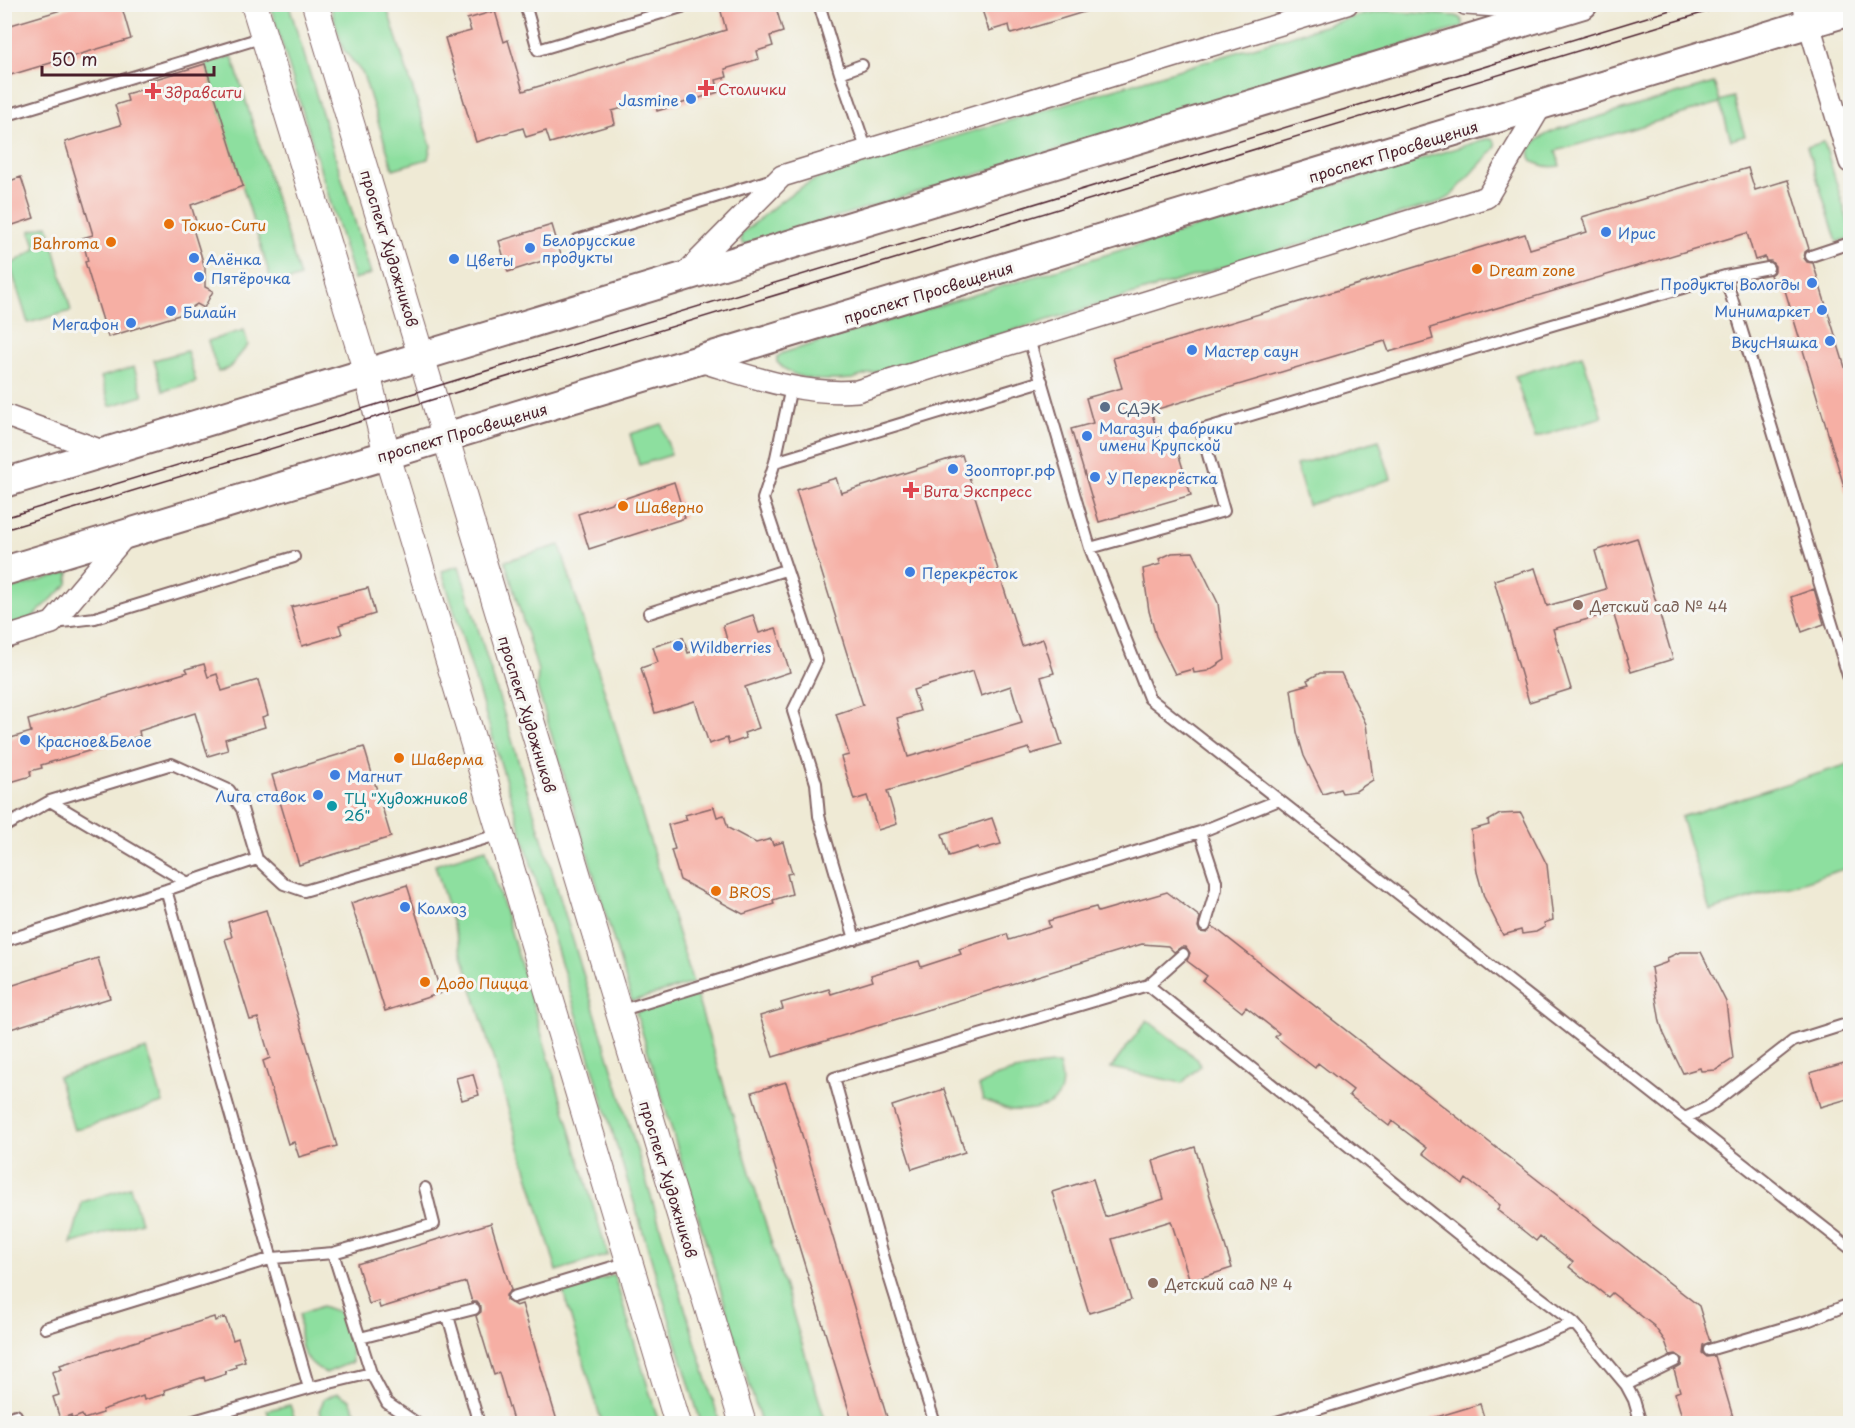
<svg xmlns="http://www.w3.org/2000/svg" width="1855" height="1428" font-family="'Playpen Sans',sans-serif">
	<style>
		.green { fill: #8ddf9f; stroke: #6c7f65; stroke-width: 1.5 }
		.building { fill: #f6afa4; fill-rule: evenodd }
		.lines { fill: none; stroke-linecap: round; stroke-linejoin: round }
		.service-casing { stroke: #846666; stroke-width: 14 }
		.minor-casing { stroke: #846666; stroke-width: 24 }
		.tertiary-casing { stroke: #846666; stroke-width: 28 }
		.secondary-casing { stroke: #846666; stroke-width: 32 }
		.service { stroke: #fff; stroke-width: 10 }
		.minor { stroke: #fff; stroke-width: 21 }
		.tertiary { stroke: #fff; stroke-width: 26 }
		.secondary { stroke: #fff; stroke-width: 28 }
		.tram { stroke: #4a1f2b; stroke-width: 1.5 }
		.health-dot { fill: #e0444e; stroke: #f6f6f2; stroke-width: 2 }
		.shop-dot { fill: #3f7fe0; stroke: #f6f6f2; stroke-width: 2 }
		.food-dot { fill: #e8710a; stroke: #f6f6f2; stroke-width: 2 }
		.service-dot { fill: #5c6f8a; stroke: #f6f6f2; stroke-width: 2 }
		.education-dot { fill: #8d6e63; stroke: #f6f6f2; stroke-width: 2 }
		.culture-dot { fill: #0f9aa8; stroke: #f6f6f2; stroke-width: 2 }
		.labels { text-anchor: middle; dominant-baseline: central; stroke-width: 6; stroke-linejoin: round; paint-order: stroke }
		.health-label { font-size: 15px; fill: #be3a42; stroke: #f6f6f2; text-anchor: start }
		.shop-label { font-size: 15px; fill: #366cbe; stroke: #f6f6f2; text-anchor: start }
		.street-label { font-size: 15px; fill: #4a1f2b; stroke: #f6f6f2 }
		.food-label { font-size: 15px; fill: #c56008; stroke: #f6f6f2; text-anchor: start }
		.service-label { font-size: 15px; fill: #4e5e75; stroke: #f6f6f2; text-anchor: start }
		.education-label { font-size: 15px; fill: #785e54; stroke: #f6f6f2; text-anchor: start }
		.culture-label { font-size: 15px; fill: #0d838f; stroke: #f6f6f2; text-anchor: start }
	</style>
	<rect width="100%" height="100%" fill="#f6f6f2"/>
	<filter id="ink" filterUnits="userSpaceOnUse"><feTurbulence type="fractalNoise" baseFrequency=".0167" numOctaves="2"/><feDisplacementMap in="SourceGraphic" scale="12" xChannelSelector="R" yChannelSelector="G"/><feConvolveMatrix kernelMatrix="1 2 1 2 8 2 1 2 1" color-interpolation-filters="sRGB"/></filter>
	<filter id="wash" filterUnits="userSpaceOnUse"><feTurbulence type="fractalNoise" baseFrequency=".008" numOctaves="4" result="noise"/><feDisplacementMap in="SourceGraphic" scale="24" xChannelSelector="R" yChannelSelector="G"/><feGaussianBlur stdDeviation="1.35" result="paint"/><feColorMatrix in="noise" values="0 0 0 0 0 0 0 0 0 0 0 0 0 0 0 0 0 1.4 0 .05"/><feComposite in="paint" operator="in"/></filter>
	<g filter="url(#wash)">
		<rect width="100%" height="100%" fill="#efead5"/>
		<path class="green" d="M270 5H289L371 274 354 279Z
			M330 5H386L431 146 428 159 393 169 363 74 343 49Z
			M1387 11 1456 16 1460 18 1463 22V27L744 245 741 241V235L744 232C769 211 793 188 824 176L1357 16Z
			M232 56 300 277 273 286 205 64Z
			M1714 83 1720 101 1733 97 1745 136 1731 140 1720 103 1556 151 1560 166C1548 168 1520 165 1533 145 1539 137 1549 133 1558 129Z
			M1486 139H1491L1495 142 1496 147 1450 197 1443 201 852 379C827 381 796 383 777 362V357L783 353Z
			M1824 142 1850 228V238L1837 242 1807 147Z
			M48 225 71 311 28 323 10 265 36 249 30 231Z
			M244 330 248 345 229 368 218 372 208 341Z
			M187 351 196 382 163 391 154 360Z
			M1582 355 1602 417 1535 438 1515 376Z
			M134 367 143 396 110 406 101 377Z
			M662 424 671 455 639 465 630 434Z
			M1379 440 1391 479 1308 505 1296 465Z
			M560 545 693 983 632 1001 537 687 538 671 505 561Z
			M459 566 720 1423H701L442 571Z
			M69 572 68 584 28 621 5 629V591Z
			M1849 764 1850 867 1710 911 1681 817Z
			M486 849 608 1255 557 1271 435 865Z
			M696 994 826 1423H761L636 1012Z
			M1147 1020 1198 1060 1200 1066 1182 1083 1111 1068Z
			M147 1049 163 1103 74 1130 58 1077Z
			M1059 1065C1066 1090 1061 1104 1034 1109 1026 1110 1017 1111 1010 1110 1001 1107 992 1103 983 1100L979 1087C990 1073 1041 1065 1059 1065Z
			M130 1187 141 1222 71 1244 82 1202Z
			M614 1275 659 1423H602L563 1291Z
			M322 1306 339 1312 351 1339 352 1362 326 1373C299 1359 299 1343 300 1314Z
			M337 1393 350 1400 361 1423H324L319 1411 324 1399Z
			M290 1405 296 1423H271L267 1410Z"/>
		<g id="blocks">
			<path class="building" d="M81 4H121L131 39 4 77V27Z
				M719 4H775L783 32 770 36 773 46 757 51 759 59 725 69 727 77 716 80 719 92 657 111 654 99 612 111 615 124 550 143 546 131 526 137 523 128 476 142 445 38 471 31 467 19 495 11 504 42 508 40 523 91 726 30Z
				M980 4H1093L1094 9 1011 34 1009 25 989 31Z
				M205 64 243 186 191 205 198 228 193 229 205 268V287L213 291 204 308 197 304 179 315 108 337 85 262 88 261 82 238 93 235 65 142 121 125 115 105 128 101 126 94 150 87 149 81Z
				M1748 168 1755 190 1788 180 1809 249 1805 252 1804 258 1807 262 1813 263 1851 387V492L1846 493 1781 277 1772 280 1770 275 1775 271V266L1771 261H1766L1765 257 1755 260 1747 233 1430 328 1433 339 1389 352 1385 341 1151 411 1162 447 1175 443 1191 495 1099 522 1071 429 1093 423 1086 398 1122 388 1113 358 1525 234 1530 249 1587 232 1582 217Z
				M21 177 34 218 4 228V183Z
				M552 225 561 255 508 272 499 241Z
				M962 455 1022 646 1043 639 1054 673 1041 677 1062 745 1031 754 1029 748 887 791 897 824 878 830 867 796 854 800 841 757 849 755 836 714 863 705 796 490 836 478 841 493ZM973 671 981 696 1011 686 1022 723 908 757 897 718 920 711 913 690Z
				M674 482 685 518 589 549 578 514Z
				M1637 538 1673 659 1631 672 1613 612 1553 629 1571 689 1529 702 1494 580 1535 568 1547 606 1606 589 1595 551Z
				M1193 552 1218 603 1225 660 1208 671 1194 673 1193 669 1175 674 1156 636 1149 611 1143 569 1161 564 1159 559 1172 553Z
				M368 588 375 614 339 625 342 634 302 646 291 607Z
				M1814 589 1824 624 1802 632 1791 597Z
				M753 615 759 633 776 628 790 672 745 687 759 728 744 733 746 738 729 744 727 738 709 744 695 701 655 713 641 668 658 662 653 647 683 637 688 653 727 640 723 625Z
				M204 664 208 677 217 674 222 691 258 680 268 715 262 717 265 727 225 739 228 750 208 756 195 713 139 731 140 736 41 765 42 768 30 771 31 776 4 784V740L31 732 28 720 188 672 186 669Z
				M1320 673H1341L1366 724 1373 780 1356 791 1342 793 1340 789 1323 794 1304 756 1297 732 1291 689 1309 684 1307 680Z
				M364 747 391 837 299 865 272 775Z
				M714 807 717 817 724 815 728 828 756 843 771 839 773 845 783 842 792 873 787 874 792 894 773 900 774 904 743 914 680 880 671 850 675 849 668 825 687 820 685 815Z
				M1521 813 1547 865 1553 920 1544 923 1545 927 1536 932 1522 934 1521 930 1503 935 1484 897 1477 872 1471 830 1489 825 1488 821 1500 814Z
				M992 818 1001 844 979 850 978 847 949 856 942 834Z
				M407 885 441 993 385 1011 351 903Z
				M1167 892 1200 917 1198 927 1200 932 1207 933 1212 927 1215 928 1699 1306 1710 1342 1703 1345 1702 1353 1707 1357 1715 1356 1735 1424H1684L1675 1393 1680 1391 1674 1370 1681 1366 1682 1358 1676 1354 1670 1355 1665 1341 1654 1326 1612 1293 1608 1297 1569 1267 1573 1262 1540 1236 1536 1241 1510 1220 1497 1210 1500 1205 1466 1179 1463 1184 1436 1163 1423 1153 1427 1148 1392 1121 1389 1126 1362 1105 1349 1095 1353 1090 1318 1063 1315 1068 1275 1037 1279 1033 1246 1007 1242 1012 1203 981 1207 976 1187 961 1190 953 1186 947H1181L1174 952 1168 946 1142 944 773 1057 760 1016 783 1009 781 1003 829 989 831 994 873 981 871 975 919 961 921 967 961 954 959 949 1007 934 1009 940 1050 927 1048 921 1080 911 1096 907 1098 912Z
				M266 910 337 1146 299 1157 294 1142 288 1144 263 1061 270 1058 258 1018 250 1020 225 939 232 937 228 922Z
				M1680 952H1701L1726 1002 1733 1059 1716 1070 1701 1071 1700 1068 1683 1073 1664 1034 1660 1022 1651 968 1668 962 1667 958Z
				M98 958 110 998 4 1031V988Z
				M1851 1061V1098L1820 1107 1810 1073Z
				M473 1074 479 1095 462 1100 456 1078Z
				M786 1082 825 1211 889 1424H853L752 1092Z
				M944 1089 965 1152 912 1169 892 1106Z
				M1195 1147 1232 1268 1190 1281 1171 1221 1112 1239 1131 1300 1089 1313 1052 1192 1093 1179 1105 1217 1164 1199 1153 1161Z
				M491 1223 511 1290 506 1295V1300L516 1306 522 1304 558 1424H514L499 1373 494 1375 476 1316 481 1312V1307L477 1302H472L466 1282 380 1308 378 1301 369 1304 357 1264Z
				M214 1317 215 1321 225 1317 233 1340 238 1338 245 1361 235 1364 236 1367 225 1371 226 1374 205 1381 204 1377 164 1390 165 1394 144 1400 143 1396 102 1410 103 1413 84 1419 82 1415 72 1419 71 1415 60 1419 53 1397 59 1395 52 1372 62 1369 60 1365Z
				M1480 1404 1486 1424H1430V1419Z"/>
		</g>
	</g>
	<g filter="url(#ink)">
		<use href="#blocks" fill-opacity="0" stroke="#846666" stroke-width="1.5"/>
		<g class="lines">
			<defs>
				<path id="service" d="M525 4 538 50 685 6V4
					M819 4 840 73 867 151
					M840 73 862 65
					M4 116 264 37
					M577 240 773 179
					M1811 256 1850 243
					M1725 276 1768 268
					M1029 339 1090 548 1149 698 1850 1248
					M791 387 775 462 763 499 817 661 793 711 816 783 819 816 855 939
					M775 462 1042 381
					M1090 548 1224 511 1201 430 1559 323 1725 276 1850 682
					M649 613 785 570
					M54 623 95 618 294 557
					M50 801 188 883
					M4 827 50 801 172 764 229 790 242 809 257 859 284 884 304 891 501 834
					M1200 832 1216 881V889L1205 926
					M166 890 309 1388 371 1373
					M4 941 166 890 257 859
					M1148 985 1493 1262 1574 1323
					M619 1011 1200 832 1279 800
					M1685 1118 1708 1107 1793 1041 1850 1023
					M333 1253 434 1224 425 1188
					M513 1297 629 1262
					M448 1316 479 1424
					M45 1328 273 1258 333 1253 371 1373 387 1403 418 1424
					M360 1338 474 1309
					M1709 1350 1807 1321 1850 1304
					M1626 1385 1675 1361
					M4 1419 16 1415 19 1424
					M183 1424 309 1388
					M935 1424 888 1273 834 1078 1148 985 1183 954
					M1270 1424 1491 1356 1574 1323 1626 1385 1634 1400 1641 1424"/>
				<path id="minor" d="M1466 4 1512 7 1546 13
					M1803 4 1850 162
					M683 276 782 176 1347 4
					M699 361C750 376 803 396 857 391L1487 197 1541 106
					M4 415 105 452
					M4 638 52 623 127 534"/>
				<path id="tertiary" d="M254 4 367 373 387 455 678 1424
					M315 4 743 1424"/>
				<path id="secondary" d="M4 483 1583 4
					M4 571 1850 11"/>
			</defs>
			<use href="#service" class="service-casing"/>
			<use href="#minor" class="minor-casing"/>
			<use href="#tertiary" class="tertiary-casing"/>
			<use href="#secondary" class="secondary-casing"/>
			<use href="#service" class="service"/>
			<use href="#minor" class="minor"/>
			<use href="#tertiary" class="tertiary"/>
			<use href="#secondary" class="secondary"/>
			<path class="tram" d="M4 518 1690 4
				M4 530 1732 4"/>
		</g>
	</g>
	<g class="health-dot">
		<path d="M703 79h6v6h6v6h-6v6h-6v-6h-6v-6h6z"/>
		<path d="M150 82h6v6h6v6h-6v6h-6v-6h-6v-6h6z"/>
		<path d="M908 481h6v6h6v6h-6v6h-6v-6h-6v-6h6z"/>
	</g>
	<g class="shop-dot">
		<circle cx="691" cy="99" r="6"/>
		<circle cx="1606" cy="232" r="6"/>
		<circle cx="530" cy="248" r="6"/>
		<circle cx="194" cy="258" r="6"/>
		<circle cx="454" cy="259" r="6"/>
		<circle cx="199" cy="277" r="6"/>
		<circle cx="1812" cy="283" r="6"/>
		<circle cx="1822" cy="310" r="6"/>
		<circle cx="171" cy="311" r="6"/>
		<circle cx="131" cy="323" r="6"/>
		<circle cx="1830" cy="341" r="6"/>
		<circle cx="1192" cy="350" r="6"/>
		<circle cx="1087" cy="436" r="6"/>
		<circle cx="953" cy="469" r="6"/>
		<circle cx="1095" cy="477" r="6"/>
		<circle cx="910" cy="572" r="6"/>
		<circle cx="678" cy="646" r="6"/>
		<circle cx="25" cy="740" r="6"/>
		<circle cx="335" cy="775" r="6"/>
		<circle cx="318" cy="795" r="6"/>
		<circle cx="405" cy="907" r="6"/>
	</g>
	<g class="food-dot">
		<circle cx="169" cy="224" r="6"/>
		<circle cx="111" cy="242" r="6"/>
		<circle cx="1477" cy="269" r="6"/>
		<circle cx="623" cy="506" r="6"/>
		<circle cx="399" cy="758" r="6"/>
		<circle cx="716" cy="891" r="6"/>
		<circle cx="425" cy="982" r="6"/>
	</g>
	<circle class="service-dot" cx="1105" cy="407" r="6"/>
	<g class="education-dot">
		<circle cx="1578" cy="605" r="6"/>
		<circle cx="1153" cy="1283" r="6"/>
	</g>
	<circle class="culture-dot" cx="332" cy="806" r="6"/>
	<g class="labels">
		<g class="health-label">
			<text x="718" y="88">Столички</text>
			<text x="165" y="91">Здравсити</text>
			<text x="923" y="490">Вита Экспресс</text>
		</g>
		<g class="shop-label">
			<text x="679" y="99" text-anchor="end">Jasmine</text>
			<text x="1618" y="232">Ирис</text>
			<text x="542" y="239">Белорусские<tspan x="542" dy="17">продукты</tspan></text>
			<text x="206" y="258">Алёнка</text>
			<text x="466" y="259">Цветы</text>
			<text x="211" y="277">Пятёрочка</text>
			<text x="1800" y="283" text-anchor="end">Продукты Вологды</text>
			<text x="1810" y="310" text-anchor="end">Минимаркет</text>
			<text x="183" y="311">Билайн</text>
			<text x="119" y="323" text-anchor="end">Мегафон</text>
			<text x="1818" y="341" text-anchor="end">ВкусНяшка</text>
			<text x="1204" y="350">Мастер саун</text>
			<text x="1099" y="427">Магазин фабрики<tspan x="1099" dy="17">имени Крупской</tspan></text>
			<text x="965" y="469">Зоопторг.рф</text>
			<text x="1107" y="477">У Перекрёстка</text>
			<text x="922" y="572">Перекрёсток</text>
			<text x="690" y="646">Wildberries</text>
			<text x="37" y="740">Красное&amp;Белое</text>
			<text x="347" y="775">Магнит</text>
			<text x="306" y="795" text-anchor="end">Лига ставок</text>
			<text x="417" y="907">Колхоз</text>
		</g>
		<g class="street-label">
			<text transform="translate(1393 151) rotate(-17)">проспект Просвещения</text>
			<text transform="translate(390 248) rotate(73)">проспект Художников</text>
			<text transform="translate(928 292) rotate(-17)">проспект Просвещения</text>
			<text transform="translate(462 432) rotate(-16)">проспект Просвещения</text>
			<text transform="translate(528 714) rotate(73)">проспект Художников</text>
			<text transform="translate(669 1179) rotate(73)">проспект Художников</text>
		</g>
		<g class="food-label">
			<text x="181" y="224">Токио-Сити</text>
			<text x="99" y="242" text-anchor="end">Bahroma</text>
			<text x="1489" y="269">Dream zone</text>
			<text x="635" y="506">Шаверно</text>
			<text x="411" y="758">Шаверма</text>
			<text x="728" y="891">BROS</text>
			<text x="437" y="982">Додо Пицца</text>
		</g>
		<g class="service-label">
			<text x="1117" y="407">СДЭК</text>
		</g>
		<g class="education-label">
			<text x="1590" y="605">Детский сад № 44</text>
			<text x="1165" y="1283">Детский сад № 4</text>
		</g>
		<g class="culture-label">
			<text x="344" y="797">ТЦ "Художников<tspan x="344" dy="17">26"</tspan></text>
		</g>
	</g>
	<rect width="1855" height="1428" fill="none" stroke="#f6f6f2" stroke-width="24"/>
	<path d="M42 66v9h172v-9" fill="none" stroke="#4a1f2b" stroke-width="3"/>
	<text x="51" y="66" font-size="18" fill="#4a1f2b" stroke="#f6f6f2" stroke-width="4.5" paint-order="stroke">50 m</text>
</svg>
